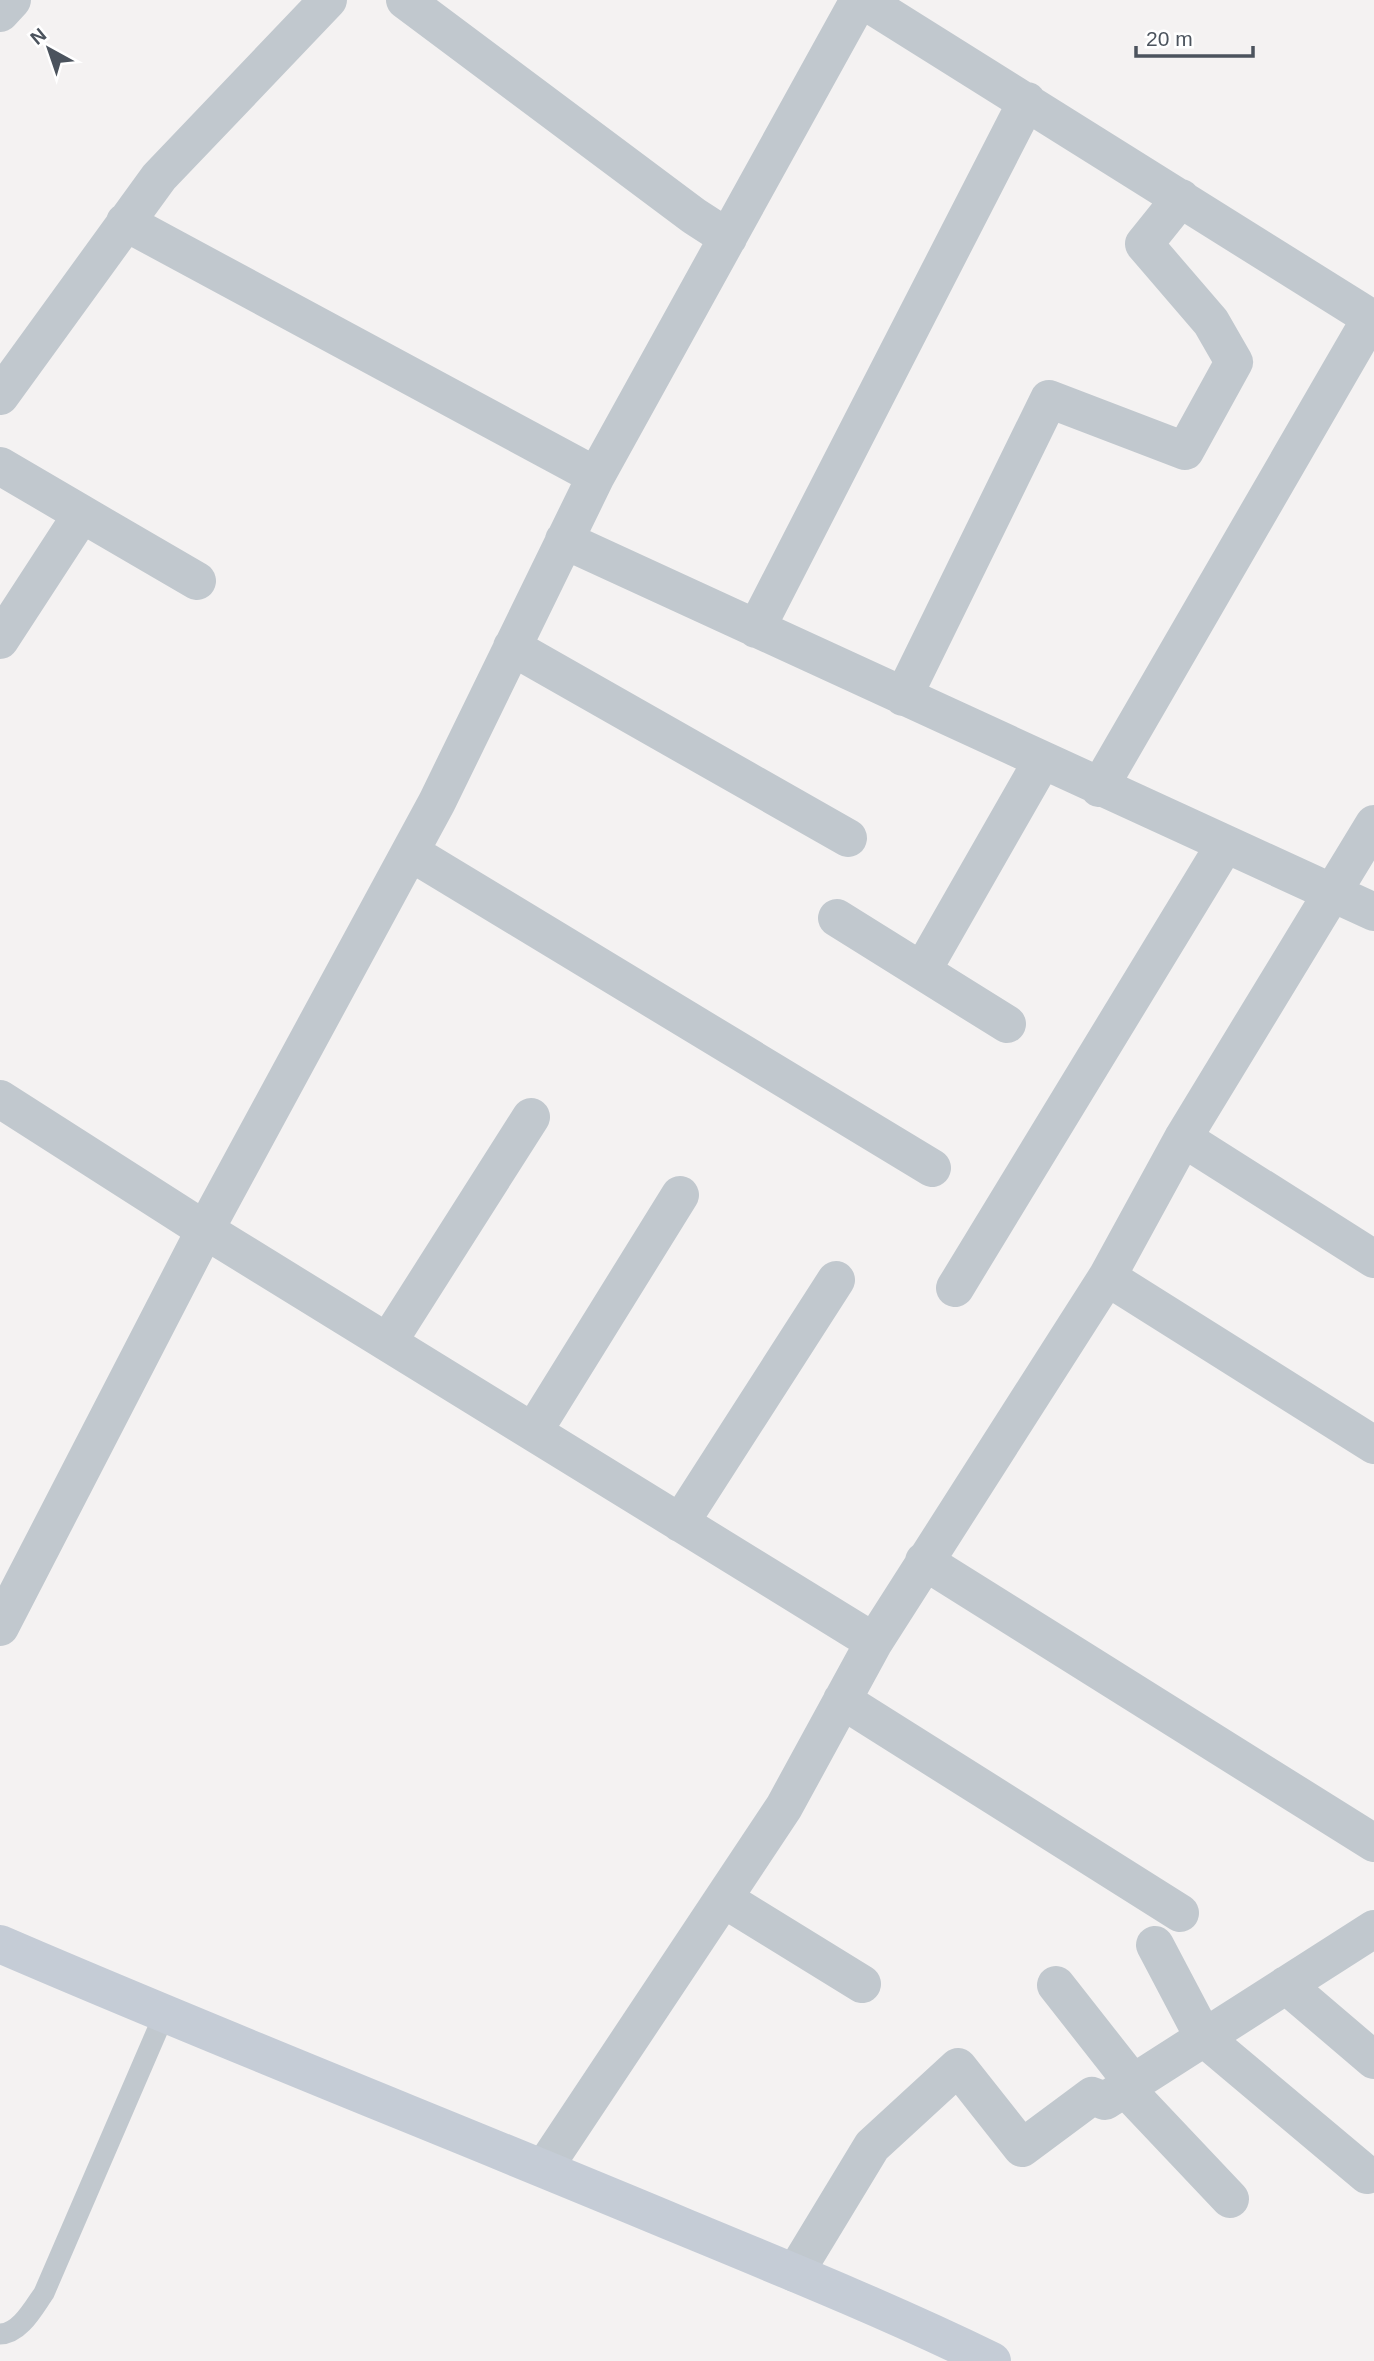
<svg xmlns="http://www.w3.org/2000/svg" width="1374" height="2361" font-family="Arial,sans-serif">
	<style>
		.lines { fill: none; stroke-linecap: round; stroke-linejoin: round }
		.lane { stroke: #c1c8ce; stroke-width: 21 }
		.street { stroke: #c1c8ce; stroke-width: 38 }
		.secondary { stroke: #c5ccd6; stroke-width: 38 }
	</style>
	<rect width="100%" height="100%" fill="#f4f2f2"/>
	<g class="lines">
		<path class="lane" d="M0 2334C20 2334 34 2307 44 2293L164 2015"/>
		<path class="street" d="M405 0 694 216 728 238
			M863 0 1374 320
			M0 13 12 0
			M125 222 596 476
			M0 396 159 177 328 0
			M0 466 82 514 0 640
			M82 514 197 581
			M564 540 1374 912
			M756 629 1027 101
			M512 647 848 838
			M903 697 1049 399 1185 451 1234 362 1211 322 1144 244 1181 198
			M1099 788 1371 318
			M410 852 932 1168
			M837 918 1007 1024
			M922 971 1042 761
			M0 1099 205 1230 874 1642 784 1807 544 2168
			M1183 1138 1374 1259
			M1107 1277 1374 1445
			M955 1288 1224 846
			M388 1342 531 1117
			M533 1432 680 1195
			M680 1523 836 1280
			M924 1561 1374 1843
			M0 1627 205 1230 437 802 596 476 859 0
			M874 1642 1107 1277 1183 1138 1374 824
			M842 1700 1180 1913
			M724 1899 862 1984
			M1155 1945 1204 2038 1367 2175
			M1056 1985 1133 2083
			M1286 1985 1374 2060
			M1125 2088 1230 2199
			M795 2273 872 2146 958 2067 1022 2148 1092 2096 1105 2101 1374 1929"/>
		<path class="secondary" d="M0 1944C227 2042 457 2132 684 2227 788 2270 891 2312 992 2361"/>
	</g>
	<g transform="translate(49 49) rotate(320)" stroke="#ffffff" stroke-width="5" paint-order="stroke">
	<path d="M0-5L12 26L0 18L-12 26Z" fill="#4b535d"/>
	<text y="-10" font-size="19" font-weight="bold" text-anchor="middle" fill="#4b535d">N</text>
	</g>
	<path d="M1136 46v10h117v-10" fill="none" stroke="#4b535d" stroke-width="3.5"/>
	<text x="1146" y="46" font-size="21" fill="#4b535d" stroke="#ffffff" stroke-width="5" paint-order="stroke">20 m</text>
</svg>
